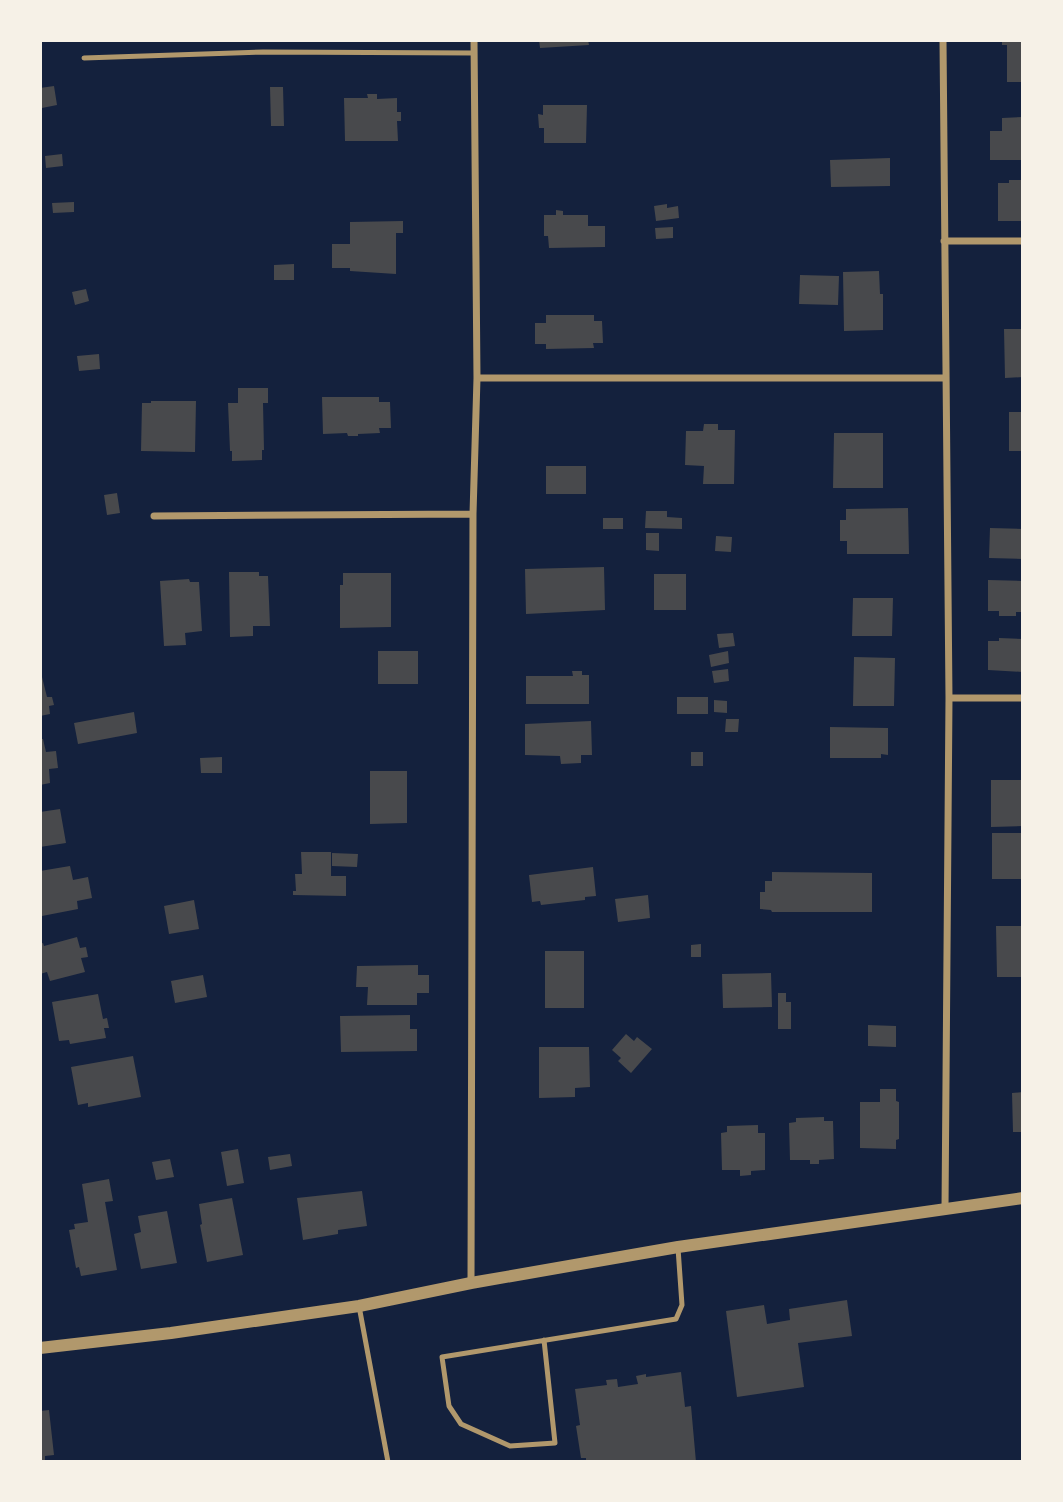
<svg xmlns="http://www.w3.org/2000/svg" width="1063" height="1502" font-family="Signika,sans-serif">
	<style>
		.building { fill: #48494c }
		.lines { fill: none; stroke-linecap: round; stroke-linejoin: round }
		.service { stroke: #b1986c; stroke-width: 5 }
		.minor { stroke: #b1986c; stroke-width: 7 }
		.tertiary { stroke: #b1986c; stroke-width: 12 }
	</style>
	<rect width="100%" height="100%" fill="#14213d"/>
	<path class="building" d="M539 40H588L589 45 540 48Z
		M1002 40H1023V82H1007V45H1002Z
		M54 86 57 105 42 108 40 88Z
		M270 87H283L284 126H271Z
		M367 94H377V99L397 98V112H401V121H397L398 141H345L344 98H368Z
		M543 105H587L586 143H544V128H539L538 114 543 115Z
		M1023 117V160H990V131H1002V118Z
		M62 154 63 166 46 168 45 156Z
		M890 158V186L831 187 830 160Z
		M1009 180H1023V221H998V183H1009Z
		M74 202V212L53 213 52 203Z
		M667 204V208L678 206 679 218 656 221 654 206Z
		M556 210 563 211V215H588V226H605V247L549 248 548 236H544V215H556Z
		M403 221V233H396V274L350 271V268H332V244H350V222Z
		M673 227V238L656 239 655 228Z
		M294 264V280H274V265Z
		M879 271 880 294H883V330L844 331 843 272Z
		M800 275 839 276 838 305 799 304Z
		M86 289 89 301 75 305 72 292Z
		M546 315H594V321H602L603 343H593L594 348 546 349V344H535V323H546Z
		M1004 329H1023V377L1005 378Z
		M99 354 100 369 79 371 77 356Z
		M238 388H268V403H263L264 450H262V460L232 461V451H230L228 403H238Z
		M322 397H379V402H390L391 428H379L380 433 358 434V436H348L347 433 323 434Z
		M151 401H196L195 452 141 451 142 403H151Z
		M1009 412H1023V451H1009Z
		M704 424H718V430H735L734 484H703L704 466 685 465 686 431H703Z
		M834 433H883V488H833Z
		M546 466H586V494H546Z
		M117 493 120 513 107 515 104 495Z
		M908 508 909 554H847V541H840V520H846V509Z
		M646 511H667V517L682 518V529L645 528Z
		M603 518H623V529H603Z
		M990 528 1023 529V559L989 558Z
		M646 533H659V551L646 550Z
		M716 536 732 537 731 552 715 551Z
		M604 567 605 610 526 614 525 569Z
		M229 572H259V576H268L270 626H253V636L230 637Z
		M343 573H391V627L340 628V585H343Z
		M654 574H686V610H654Z
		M189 579 190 582H199L202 631 185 633 186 645 164 646 160 581Z
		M988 580 1023 581V612H1016V616H999V611H988Z
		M853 598H893L892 636H852Z
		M733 633 735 646 719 648 717 634Z
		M999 638 1023 639V672L988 670V641H999Z
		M378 651H418V684H378Z
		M728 651 729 663 711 667 709 655Z
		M854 657 895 658 894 706H853Z
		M40 669 47 697H52L54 705 49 706 50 714 40 716Z
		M728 669 729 681 714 683 712 671Z
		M572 671H582V675H589V704H526V676H573Z
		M677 697H708V714H677Z
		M714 700 727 701V713L714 712Z
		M134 712 137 733 78 744 74 723Z
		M726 719H739L738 732H725Z
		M591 721 592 755H581V763L561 764 560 756 525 755V724Z
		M830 727 888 728V755L881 754V758H830Z
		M40 739H43L46 752 56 751 58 768 49 769 50 783 40 785Z
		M691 752H703V766H691Z
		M222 757V773H201L200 758Z
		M370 771H407V823L370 824Z
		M991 780H1023V826L991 827Z
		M60 809 66 843 40 847V812Z
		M992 833H1023V879H992Z
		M301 852H331V876H346V896L293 895V891H296L295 874H302Z
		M332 853 358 854 357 867 332 866Z
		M70 866 73 880 88 877 92 898 77 901 78 909 42 916 40 871Z
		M593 867 596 896 585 897V900L541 905 540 901 532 902 529 875Z
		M772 872 872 873V912H772L771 910 760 909V892H765V881H772Z
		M648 895 650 918 618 922 615 899Z
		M194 900 199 929 169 934 164 906Z
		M996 926H1022L1023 977H997Z
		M77 937 80 948 86 947 88 957 81 958 85 972 50 981 47 972 40 974V944L43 943 44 946Z
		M701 944V957H691V945Z
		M545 951H584V1008H545Z
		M418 965V975H429V993H417V1005H367L368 987H356L357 966Z
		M771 973 772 1007 723 1008 722 974Z
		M203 975 207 997 175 1003 171 981Z
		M778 993H786V1002H791V1029H778Z
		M98 994 103 1019 107 1018 109 1028H104L106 1038 70 1044 69 1040 59 1041 52 1002Z
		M410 1015V1029H417V1051L341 1052 340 1016Z
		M868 1025 896 1026V1047L868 1046Z
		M626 1034 634 1041 637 1037 652 1049 631 1073 618 1061 621 1058 612 1050Z
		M539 1047H589L590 1087 575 1088V1097L539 1098Z
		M133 1056 141 1097 88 1107V1103L78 1105 71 1067Z
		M880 1089H896V1101L899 1102V1139L896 1140V1149L860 1148V1102H880Z
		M1023 1092V1132H1013L1012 1093Z
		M824 1117V1121H833L834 1159 819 1160V1164H810V1160H790L789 1123 796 1122V1118Z
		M758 1125V1133H765V1170L751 1171V1175L740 1176V1170H722L721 1133 727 1132V1126Z
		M238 1149 244 1183 227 1186 221 1152Z
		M290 1154 292 1166 270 1170 268 1157Z
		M170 1159 174 1177 156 1180 152 1162Z
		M109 1179 113 1201 105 1202 117 1270 81 1276 79 1267 76 1268 69 1230 75 1229 74 1224 88 1222 82 1184Z
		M362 1191 367 1226 338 1230V1234L303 1240 297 1198Z
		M232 1198 243 1255 207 1262 200 1225 202 1224 199 1204Z
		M167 1211 177 1263 141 1269 134 1234 141 1232 138 1216Z
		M847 1300 852 1336 798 1343 804 1387 737 1397 726 1311 764 1305 767 1324 790 1320 789 1309Z
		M681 1372 685 1407 691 1406 696 1462H586V1458H581L576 1426 580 1425 575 1389 607 1385 606 1380 617 1379 618 1387 638 1384 636 1376 646 1374V1377Z
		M49 1410 54 1455 45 1456V1462H40V1411Z"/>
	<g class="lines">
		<path class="service" d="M84 58 263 52 474 53
			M359 1306 388 1462
			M544 1340 555 1443 510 1446 461 1424 449 1406 442 1357 676 1319 682 1305 678 1248"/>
		<path class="minor" d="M943 40 949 698 945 1209
			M944 241H1023
			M477 378H946
			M154 516 473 514
			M949 698H1023
			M471 1283 473 514 477 378 474 40"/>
		<path class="tertiary" d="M40 1348 171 1333 359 1306 471 1283 678 1247 1023 1198"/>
	</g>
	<rect width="1063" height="1502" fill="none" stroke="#f6f1e7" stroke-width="84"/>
</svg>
